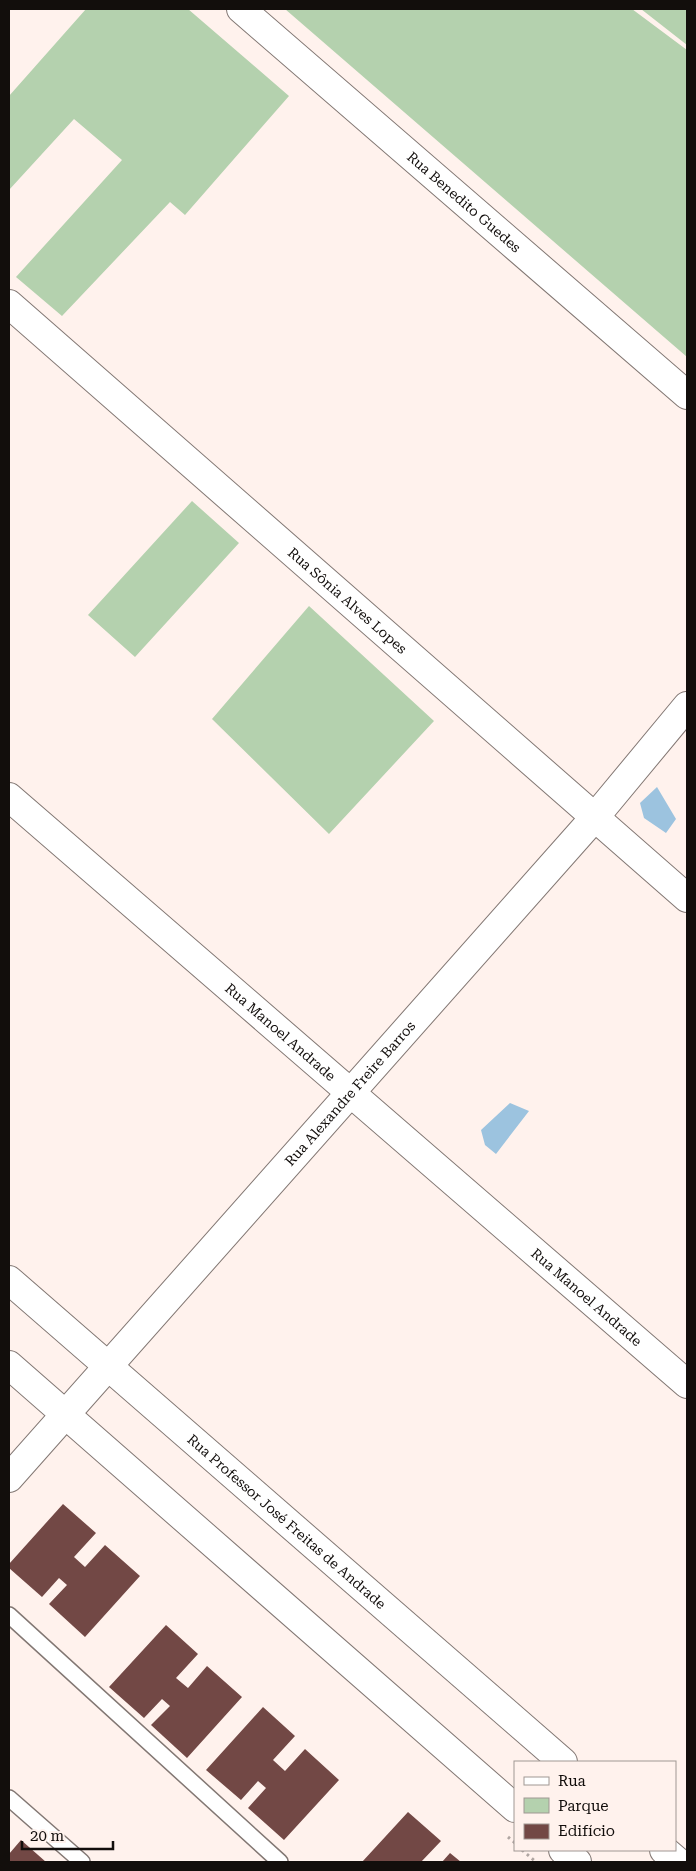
<svg xmlns="http://www.w3.org/2000/svg" width="696" height="1871" font-family="'Roboto Serif',serif">
	<style>
		.green { fill: #b4d1ae }
		.water { fill: #9cc3df }
		.building { fill: #724845 }
		.lines { fill: none; stroke-linecap: round; stroke-linejoin: round }
		.lane-casing { stroke: #827773; stroke-width: 18 }
		.street-casing { stroke: #827773; stroke-width: 30 }
		.secondary-casing { stroke: #827773; stroke-width: 30 }
		.path { stroke: #b0a6a2; stroke-width: 3; stroke-dasharray: 2.5 4; stroke-linecap: butt }
		.lane { stroke: #fff; stroke-width: 15 }
		.street { stroke: #fff; stroke-width: 28 }
		.secondary { stroke: #fff; stroke-width: 28 }
		.labels { text-anchor: middle; dominant-baseline: central; stroke-width: 5; stroke-linejoin: round; paint-order: stroke }
		.street-label { font-size: 14px; fill: #120e0c; stroke: #fff2ed }
	</style>
	<rect width="100%" height="100%" fill="#fff2ed"/>
	<path class="green" d="M86 9H188L289 96 185 215 170 202 62 316 16 277 122 160 74 119 9 190V96Z
		M285 9H632L687 50V357Z
		M641 9H687V45Z
		M192 501 239 543 135 657 88 615Z
		M309 606 434 721 329 834 212 719Z"/>
	<path class="water" d="M657 787 676 819 666 833 644 818 640 803Z
		M510 1103 529 1111 496 1154 485 1145 481 1130Z"/>
	<path class="building" d="M63 1504 96 1533 74 1557 85 1567 105 1545 140 1576 85 1637 49 1604 67 1585 59 1578 42 1597 9 1568V1564Z
		M166 1625 198 1654 176 1678 188 1688 207 1666 242 1697 187 1758 151 1725 170 1706 162 1699 144 1718 109 1687Z
		M263 1707 295 1736 273 1760 285 1771 305 1749 339 1780 284 1840 248 1808 266 1788 258 1781 241 1800 206 1770Z
		M408 1812 441 1841 421 1862H362Z
		M21 1840 46 1862H9V1854Z
		M450 1853 461 1862H442Z"/>
	<g class="lines">
		<defs>
			<path id="lane" d="M9 1615 280 1862
				M9 1798 82 1862"/>
			<g id="street">
				<path id="s1" d="M241 9 687 395"/>
				<path id="s2" d="M9 304 687 898"/>
				<path id="s3" d="M9 797 687 1384"/>
				<path id="s4" d="M9 1280 563 1762"/>
				<path id="s5" d="M9 1478 595 817 687 706"/>
				<path d="M664 1850 678 1862"/>
			</g>
			<path id="secondary" d="M9 1365 515 1808
				M563 1850 577 1862"/>
		</defs>
		<use href="#lane" class="lane-casing"/>
		<use href="#street" class="street-casing"/>
		<use href="#secondary" class="secondary-casing"/>
		<path class="path" d="M508 1837 515 1843
			M522 1850 536 1862"/>
		<use href="#lane" class="lane"/>
		<use href="#street" class="street"/>
		<use href="#secondary" class="secondary"/>
	</g>
	<g class="labels">
		<g class="street-label">
			<text stroke="none"><textPath href="#s1" startOffset="295">Rua Benedito Guedes</textPath></text>
			<text stroke="none"><textPath href="#s2" startOffset="450">Rua Sônia Alves Lopes</textPath></text>
			<text stroke="none"><textPath href="#s3" startOffset="359">Rua Manoel Andrade</textPath></text>
			<text stroke="none"><textPath href="#s5" startOffset="514">Rua Alexandre Freire Barros</textPath></text>
			<text stroke="none"><textPath href="#s3" startOffset="764">Rua Manoel Andrade</textPath></text>
			<text stroke="none"><textPath href="#s4" startOffset="368">Rua Professor José Freitas de Andrade</textPath></text>
		</g>
	</g>
	<rect width="696" height="1871" fill="none" stroke="#120e0c" stroke-width="20"/>
	<rect x="514" y="1761" width="162" height="90" fill="#fff2ed" stroke="#a09793"/>
	<rect x="524" y="1777" width="25" height="8" fill="#ffffff" stroke="#a09793"/>
	<text x="558" y="1786" font-size="15" fill="#120e0c">Rua</text>
	<rect x="524" y="1798" width="25" height="15" fill="#b4d1ae" stroke="#a09793"/>
	<text x="558" y="1811" font-size="15" fill="#120e0c">Parque</text>
	<rect x="524" y="1824" width="25" height="15" fill="#724845" stroke="#a09793"/>
	<text x="558" y="1836" font-size="15" fill="#120e0c">Edifício</text>
	<path d="M22 1841v8h91v-8" fill="none" stroke="#120e0c" stroke-width="2.5"/>
	<text x="30" y="1841" font-size="15" fill="#120e0c" stroke="#fff2ed" stroke-width="4" paint-order="stroke">20 m</text>
</svg>
